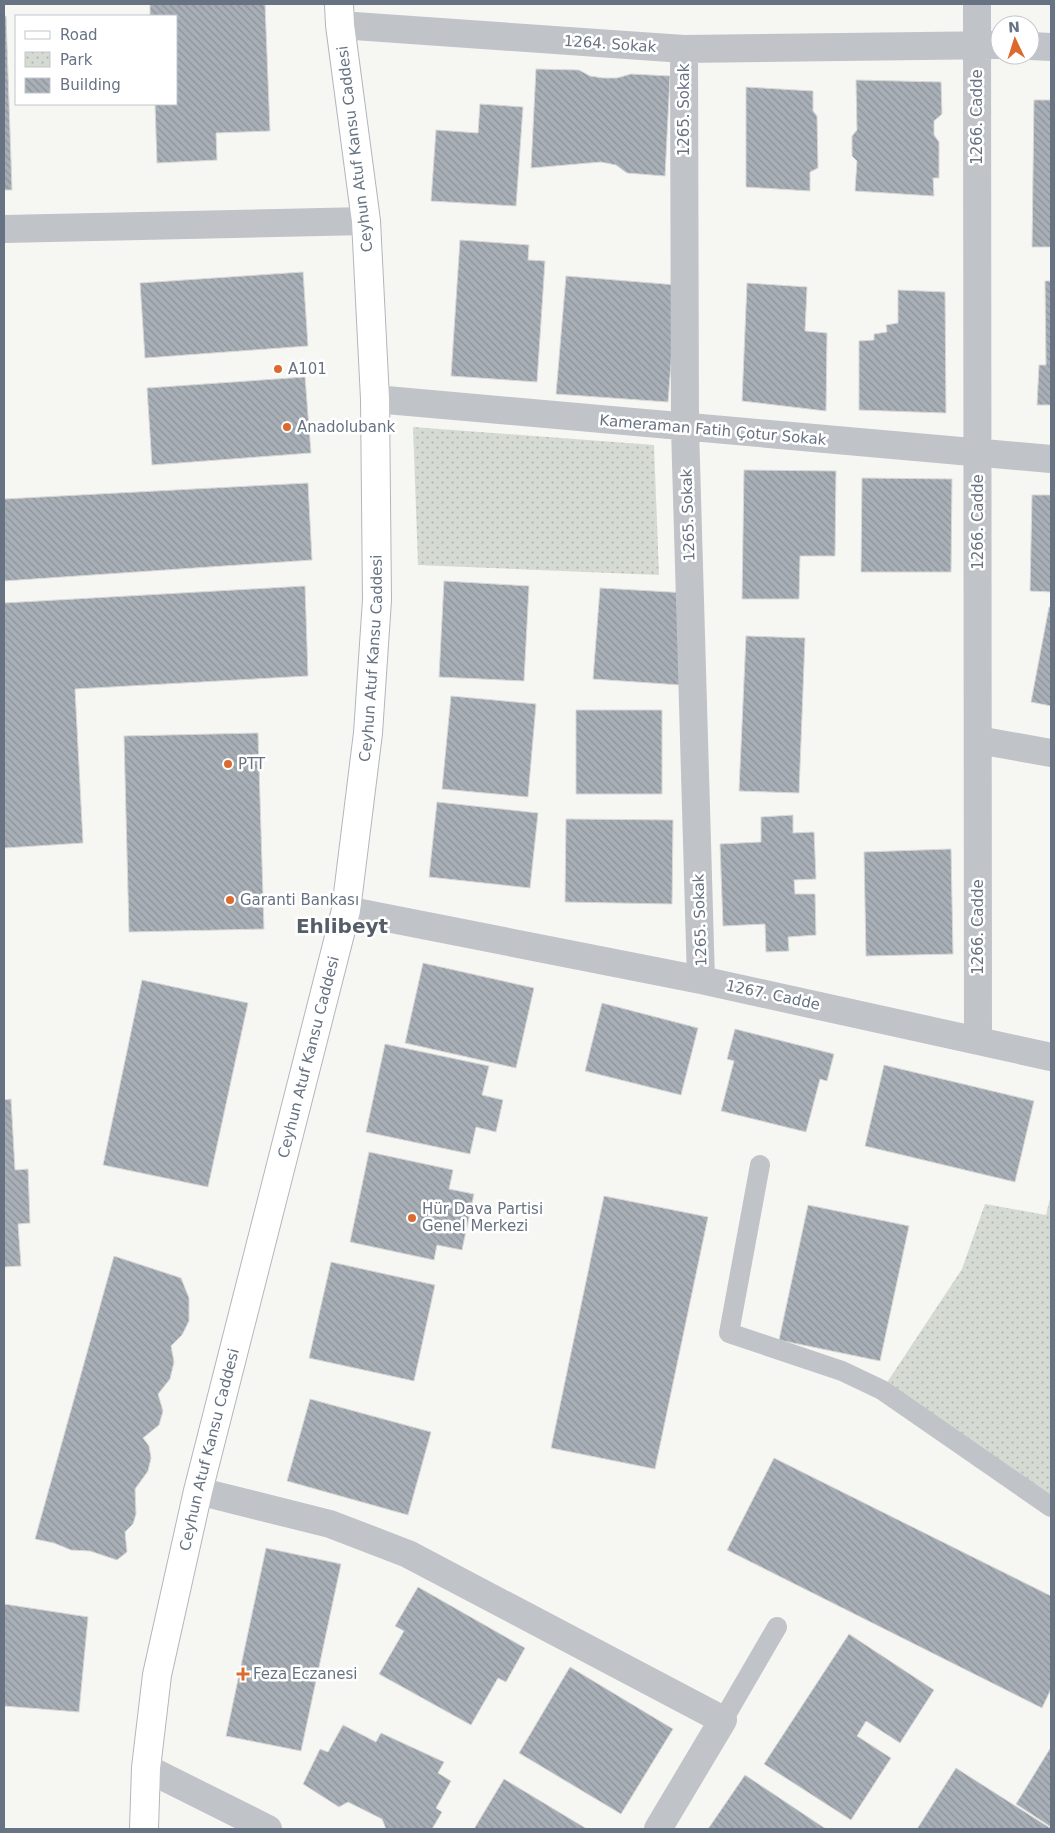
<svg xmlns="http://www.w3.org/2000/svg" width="1055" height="1833" font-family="'DejaVu Sans',sans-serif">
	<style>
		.park { fill: url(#park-dots) }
		.building { fill: url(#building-back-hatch); stroke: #d8d8d6 }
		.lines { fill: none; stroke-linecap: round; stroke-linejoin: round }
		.secondary-casing { stroke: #b2b6bc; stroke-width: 30 }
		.lane { stroke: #c0c3c7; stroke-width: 20 }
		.street { stroke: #c0c3c7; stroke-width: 28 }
		.secondary { stroke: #fff; stroke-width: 28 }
		.poi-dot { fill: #dc6a2e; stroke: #fff; stroke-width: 2 }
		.labels { text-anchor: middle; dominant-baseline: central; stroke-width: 5; stroke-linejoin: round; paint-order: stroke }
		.street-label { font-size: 15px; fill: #677383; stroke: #fff }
		.poi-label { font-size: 15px; fill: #677383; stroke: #fff; text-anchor: start }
		.district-label { font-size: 20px; font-weight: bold; fill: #545d68; stroke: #fff }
	</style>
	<defs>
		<pattern id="park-dots" width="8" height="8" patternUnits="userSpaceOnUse" patternTransform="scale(1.25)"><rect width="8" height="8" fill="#d5dbd3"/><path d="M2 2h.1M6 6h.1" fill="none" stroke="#b1b6b1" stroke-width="1.8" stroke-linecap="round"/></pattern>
		<pattern id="building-back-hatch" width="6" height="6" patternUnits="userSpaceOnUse" patternTransform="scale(1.25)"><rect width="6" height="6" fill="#a9afb6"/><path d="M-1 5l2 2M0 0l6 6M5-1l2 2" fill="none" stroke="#8d9399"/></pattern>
	</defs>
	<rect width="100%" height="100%" fill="#f6f6f3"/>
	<path class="park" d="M413 427 654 445 659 575 418 565Z
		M1051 1194V1495L882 1390 962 1269 985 1204 1046 1215Z"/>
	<path class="building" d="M150 4H265L270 131 216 133 217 160 157 163 155 104H176V16H150Z
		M4 16H6L12 190H4Z
		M536 69 579 70 590 76 603 78H617L631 74 670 76 665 176 627 173 616 165 601 162 531 168Z
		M856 80 941 82 942 114 934 121V135L939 142V178H933L934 196 855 191 857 161 852 156V136L857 130Z
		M746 87 813 91V111L817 116 818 168 810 172V191L746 187Z
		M1034 100H1051V247H1032Z
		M480 104 523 107 516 206 431 201 436 130 478 133Z
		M460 240 529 245 528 260 545 261 537 382 451 376Z
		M303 272 308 346 145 358 140 283Z
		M566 276 677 285 668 402 556 394Z
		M1045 281H1051V405H1037L1039 365H1046Z
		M747 283 807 287 805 331 827 333 826 411 742 401Z
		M898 290 945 292 946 413 859 410V341L874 340V334L887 332 886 325 898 323Z
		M305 377 311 453 152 465 147 388Z
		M744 470 836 471 835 556H800L799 599H742Z
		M862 478 952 479 951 572H861Z
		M308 483 312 560 4 581V499Z
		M1032 495H1051V592L1030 591Z
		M444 581 529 586 524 681 439 677Z
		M305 586 308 676 75 689 83 843 4 848V603Z
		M600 588 688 593 681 685 593 679Z
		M1049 607H1051V706L1031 702Z
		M746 636 805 638 799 793 739 791Z
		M451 696 536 704 528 797 442 789Z
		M576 710H662V794H576Z
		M258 733 264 929 129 932 124 736Z
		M437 802 538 813 530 888 429 877Z
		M793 815V833L814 832 816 879 794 880 795 894H815L816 935 788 937 789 951 766 952 765 924 723 926 720 844 761 842V817Z
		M566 819 673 820 672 904 565 902Z
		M951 849 953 954 866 956 864 852Z
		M423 963 534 988 516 1068 405 1043Z
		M142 980 248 1003 208 1187 103 1165Z
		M602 1003 698 1028 681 1095 585 1071Z
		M735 1029 834 1054 827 1081 820 1079 806 1132 721 1111 734 1061 727 1059Z
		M385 1044 489 1066 482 1095 503 1100 496 1132 476 1127 470 1154 366 1132Z
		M884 1065 1034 1101 1015 1182 865 1146Z
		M11 1099 15 1170 28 1169 30 1223 18 1224 21 1266 4 1267V1100Z
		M369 1152 453 1170 449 1189 474 1194 462 1250 437 1245 434 1260 350 1242Z
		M604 1196 708 1217 655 1469 551 1448Z
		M808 1205 909 1226 880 1361 779 1340Z
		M114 1256 181 1278 189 1298V1321L182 1335 171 1346 174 1362 170 1379 158 1394 163 1411 159 1425 143 1438 149 1446 151 1458 148 1471 135 1489 136 1514 133 1524 125 1532 127 1552 117 1560 90 1551 71 1550 54 1543 35 1539Z
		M331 1262 435 1285 414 1381 309 1358Z
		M310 1399 431 1432 408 1515 287 1481Z
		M774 1458 1051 1596V1689L1042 1708 727 1550Z
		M266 1548 341 1564 301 1751 226 1736Z
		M418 1587 525 1648 506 1682 498 1678 471 1725 379 1674 404 1631 395 1626Z
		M4 1604 88 1617 79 1712 4 1706Z
		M849 1634 934 1690 900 1743 866 1721 857 1736 891 1758 851 1820 764 1764Z
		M570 1667 673 1729 621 1814 519 1753Z
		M343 1725 376 1742 381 1733 444 1762 438 1773 451 1781 436 1808 442 1812 432 1829H386L382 1819 348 1802 339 1807 303 1784 320 1749 328 1752Z
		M1051 1747V1827L1016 1804Z
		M956 1768 1050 1828 1049 1829H917Z
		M745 1775 826 1829H708Z
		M504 1779 587 1829H474Z"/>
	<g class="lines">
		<defs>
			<g id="secondary">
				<path id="s1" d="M144 1829 146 1768 157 1675 198 1491 346 910 368 733 377 600 375 399 366 221 340 25 339 4"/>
			</g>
		</defs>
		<use href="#secondary" class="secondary-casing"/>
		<path class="lane" d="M760 1165 729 1333 842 1371 882 1390 1051 1507
			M723 1720 777 1627"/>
		<path class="street" d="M977 4 978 1039
			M340 25 684 49 1000 45
			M1030 46 1051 47
			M684 49 685 428 701 980
			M4 229 366 221
			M375 399 1051 459
			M978 740 1051 753
			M346 910 701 980 1051 1057
			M198 1491 330 1524 408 1554 723 1720 658 1829
			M146 1768 268 1829"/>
		<use href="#secondary" class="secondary"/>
	</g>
	<g class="poi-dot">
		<circle cx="278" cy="369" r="5"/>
		<circle cx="287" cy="427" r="5"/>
		<circle cx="228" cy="764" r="5"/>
		<circle cx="230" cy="900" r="5"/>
		<circle cx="412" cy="1218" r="5"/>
		<path d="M240.5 1666.5h5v5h5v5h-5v5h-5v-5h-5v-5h5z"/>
	</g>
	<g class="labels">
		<g class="street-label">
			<text transform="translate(610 44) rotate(4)">1264. Sokak</text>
			<text transform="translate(684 110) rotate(-90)">1265. Sokak</text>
			<text transform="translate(977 117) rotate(-90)">1266. Cadde</text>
			<text transform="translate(355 149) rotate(-97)">Ceyhun Atuf Kansu Caddesi</text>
			<text transform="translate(713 430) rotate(5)">Kameraman Fatih Çotur Sokak</text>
			<text transform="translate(688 515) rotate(-92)">1265. Sokak</text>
			<text transform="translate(978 522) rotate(-90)">1266. Cadde</text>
			<text stroke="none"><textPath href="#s1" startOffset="1196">Ceyhun Atuf Kansu Caddesi</textPath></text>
			<text transform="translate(700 920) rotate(-92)">1265. Sokak</text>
			<text transform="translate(978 927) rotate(-90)">1266. Cadde</text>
			<text transform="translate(773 995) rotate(12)">1267. Cadde</text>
			<text stroke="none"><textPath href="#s1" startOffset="791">Ceyhun Atuf Kansu Caddesi</textPath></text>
			<text stroke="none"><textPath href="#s1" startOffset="386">Ceyhun Atuf Kansu Caddesi</textPath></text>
		</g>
		<g class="poi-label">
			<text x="288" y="369">A101</text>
			<text x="297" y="427">Anadolubank</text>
			<text x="238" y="764">PTT</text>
			<text x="240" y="900">Garanti Bankası</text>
			<text x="422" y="1209">Hür Dava Partisi<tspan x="422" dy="17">Genel Merkezi</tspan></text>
			<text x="253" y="1674">Feza Eczanesi</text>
		</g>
		<g class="district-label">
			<text x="342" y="926">Ehlibeyt</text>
		</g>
	</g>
	<rect width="1055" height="1833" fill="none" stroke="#677383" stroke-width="10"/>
	<rect x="15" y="15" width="162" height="90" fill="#ffffff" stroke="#c2c7cd"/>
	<rect x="25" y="31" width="25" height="8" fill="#ffffff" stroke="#c2c7cd"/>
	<text x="60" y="40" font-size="15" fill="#677383">Road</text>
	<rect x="25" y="52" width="25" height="15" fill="url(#park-dots)" stroke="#c2c7cd"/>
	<text x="60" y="65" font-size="15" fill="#677383">Park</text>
	<rect x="25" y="78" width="25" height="15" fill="url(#building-back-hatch)" stroke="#c2c7cd"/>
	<text x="60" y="90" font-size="15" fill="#677383">Building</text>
	<g transform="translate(1015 40) rotate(356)"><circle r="24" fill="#ffffff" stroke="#c2c7cd"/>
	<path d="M0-4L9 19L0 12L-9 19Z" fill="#dc6a2e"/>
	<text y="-8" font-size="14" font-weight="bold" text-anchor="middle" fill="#677383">N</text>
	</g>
</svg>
